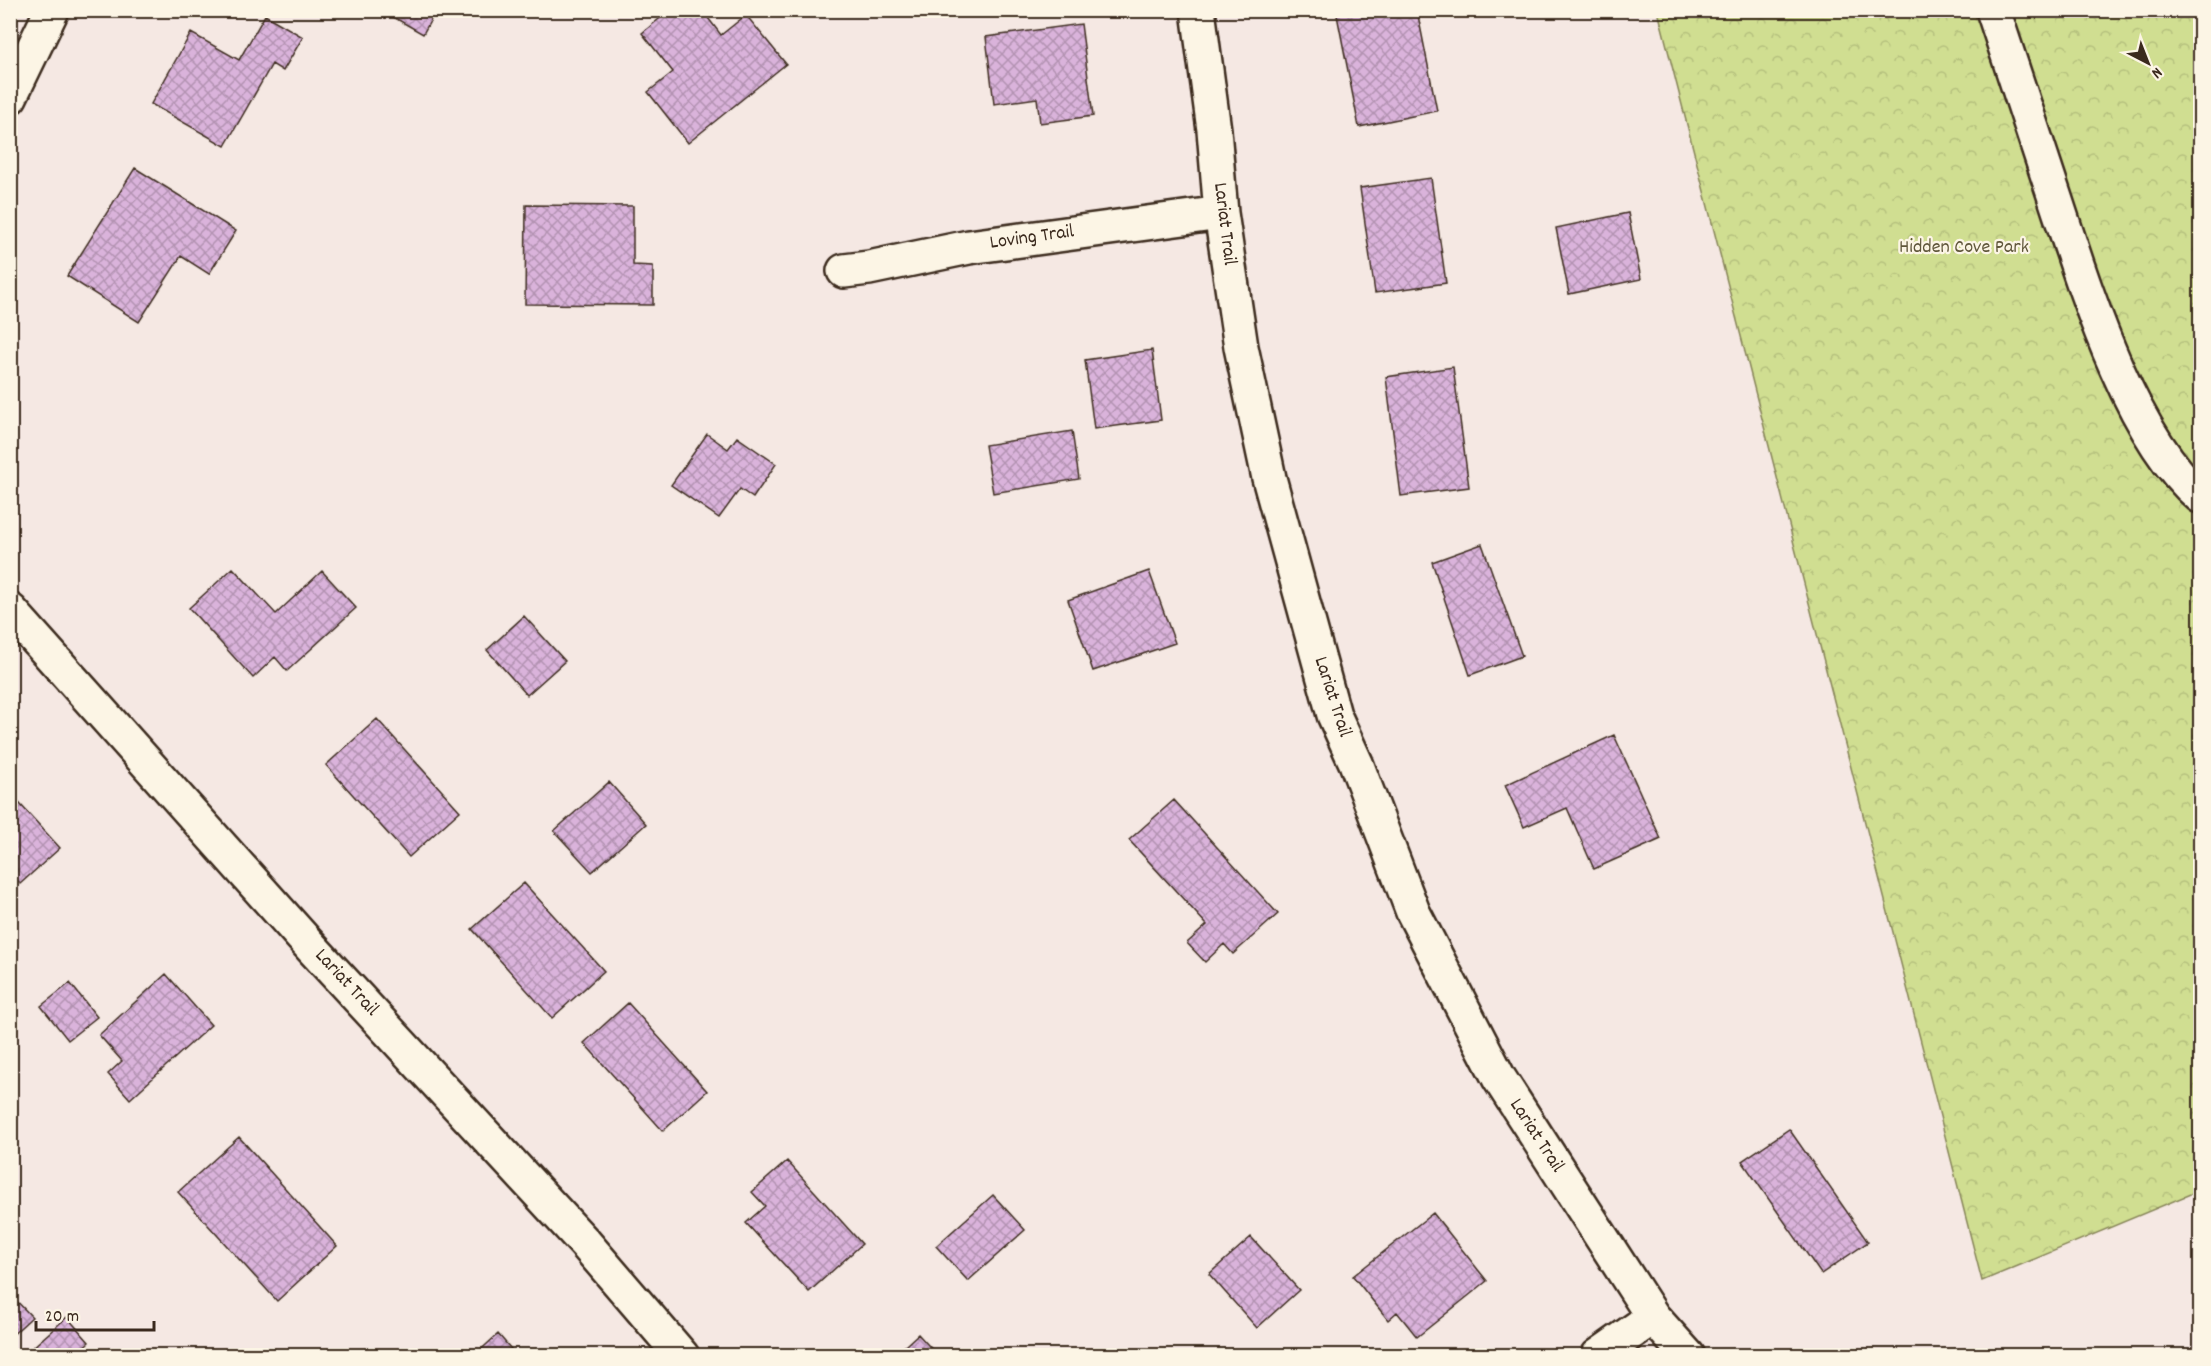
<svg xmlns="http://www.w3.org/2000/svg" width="2211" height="1366" font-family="Dekko,sans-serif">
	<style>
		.park { fill: url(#park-crowns); stroke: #868458; stroke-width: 1.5 }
		.building { fill: url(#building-cross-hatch); stroke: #3b2a1e; stroke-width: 1.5 }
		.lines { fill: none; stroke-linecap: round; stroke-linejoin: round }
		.minor-casing { stroke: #3b2a1e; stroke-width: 38 }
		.minor { stroke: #fcf5e5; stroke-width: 33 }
		.labels { text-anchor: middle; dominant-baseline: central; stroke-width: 4.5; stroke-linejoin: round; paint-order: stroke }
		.street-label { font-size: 20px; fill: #3b2a1e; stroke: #fcf5e5 }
		.park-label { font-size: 20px; fill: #60573b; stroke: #fcf5e5 }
	</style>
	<defs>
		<pattern id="park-crowns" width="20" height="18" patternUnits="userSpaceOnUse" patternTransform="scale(1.5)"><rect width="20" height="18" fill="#d0de91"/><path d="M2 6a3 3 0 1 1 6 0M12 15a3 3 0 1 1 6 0" fill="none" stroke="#b4bf7d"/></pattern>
		<pattern id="building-cross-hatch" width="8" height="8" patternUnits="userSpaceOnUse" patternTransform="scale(1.5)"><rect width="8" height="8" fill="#dab3db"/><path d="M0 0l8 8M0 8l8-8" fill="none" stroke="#b292b1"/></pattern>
	</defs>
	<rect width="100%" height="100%" fill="#f5e8e3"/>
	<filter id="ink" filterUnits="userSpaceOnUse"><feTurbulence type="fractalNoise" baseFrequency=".0167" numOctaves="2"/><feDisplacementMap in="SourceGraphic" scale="12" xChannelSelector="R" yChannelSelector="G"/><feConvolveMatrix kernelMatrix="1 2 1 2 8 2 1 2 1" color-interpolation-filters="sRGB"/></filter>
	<g filter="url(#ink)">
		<path class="park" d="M1658 11H2200V1190L1982 1281Z"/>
		<path class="building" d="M381 10H436L423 34Z
			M670 10H702L721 35 746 15 786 64 688 143 648 92 673 72 642 33Z
			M1336 10H1417L1437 111 1359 127Z
			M265 15 303 37 283 71 272 64 225 146 151 104 191 33 239 60Z
			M1081 24 1093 116 1040 123 1037 98 994 104 986 37Z
			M135 168 236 231 209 274 181 256 139 322 67 276Z
			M1431 178 1446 283 1375 293 1360 188Z
			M526 205 633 206V265L653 266V305L525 304Z
			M1628 213 1641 279 1569 294 1556 228Z
			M1152 350 1161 420 1094 429 1085 360Z
			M1453 367 1469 487 1401 496 1386 377Z
			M1072 431 1079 479 993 493 985 445Z
			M707 434 728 449 737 437 776 464 753 498 740 489 719 518 671 485Z
			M1482 544 1522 656 1470 675 1432 562Z
			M233 568 276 614 322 571 356 608 287 671 275 657 253 678 189 608Z
			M1149 571 1175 643 1093 671 1068 600Z
			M524 616 565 661 527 695 487 650Z
			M377 719 460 811 409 857 326 765Z
			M1614 735 1661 839 1594 869 1567 808 1524 827 1505 785Z
			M609 782 646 824 592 872 554 831Z
			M10 793 60 848 20 884 10 873Z
			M1174 800 1278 914 1233 954 1224 944 1205 962 1187 943 1207 925 1129 840Z
			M524 883 604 971 552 1018 472 929Z
			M166 974 211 1025 130 1099 108 1074 122 1061 99 1035Z
			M70 983 97 1017 68 1040 41 1006Z
			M628 1003 707 1091 663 1131 584 1043Z
			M1789 1129 1868 1242 1821 1274 1742 1161Z
			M239 1137 337 1246 277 1301 178 1192Z
			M787 1161 862 1244 809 1292 746 1223 765 1206 752 1192Z
			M993 1195 1025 1230 968 1281 936 1246Z
			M1433 1213 1487 1281 1417 1337 1397 1312 1388 1320 1353 1276Z
			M1251 1237 1299 1290 1257 1328 1209 1274Z
			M10 1294 32 1317 10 1337Z
			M67 1317 89 1342 78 1352 81 1356H23Z
			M498 1334 517 1356H474Z
			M918 1334 938 1356H894Z"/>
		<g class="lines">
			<defs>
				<path id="minor" d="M1198 10 1214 130 1221 213 1241 347 1269 478 1334 715 1356 763 1413 912 1499 1078 1653 1317 1688 1356
					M1993 10C2014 74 2035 137 2056 201 2085 289 2130 436 2200 496
					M10 97 52 10
					M844 271 869 268 969 247 1221 213
					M10 610 312 948 585 1243 682 1356
					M1598 1356 1653 1317"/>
			</defs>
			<use href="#minor" class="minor-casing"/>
			<use href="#minor" class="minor"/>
		</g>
	</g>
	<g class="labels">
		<g class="street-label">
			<text transform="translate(1224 224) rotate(83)">Lariat Trail</text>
			<text transform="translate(1032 238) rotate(-8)">Loving Trail</text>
			<text transform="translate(1332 697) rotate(72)">Lariat Trail</text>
			<text transform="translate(346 983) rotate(47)">Lariat Trail</text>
			<text transform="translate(1536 1136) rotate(57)">Lariat Trail</text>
		</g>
		<g class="park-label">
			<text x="1964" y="248">Hidden Cove Park</text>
		</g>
	</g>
	<rect width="2211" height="1366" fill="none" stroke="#fcf5e5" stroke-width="36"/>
	<rect x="18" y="18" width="2175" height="1330" fill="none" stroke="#3b2a1e" stroke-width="2" filter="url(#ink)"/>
	<g transform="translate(2148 63) rotate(138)" stroke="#fcf5e5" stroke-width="4.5" paint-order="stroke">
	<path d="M0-4.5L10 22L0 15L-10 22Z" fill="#3b2a1e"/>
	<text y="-9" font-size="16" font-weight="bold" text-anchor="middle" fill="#3b2a1e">N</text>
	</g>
	<path d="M36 1321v9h118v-9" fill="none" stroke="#3b2a1e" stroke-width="3"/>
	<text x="45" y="1321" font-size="18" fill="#3b2a1e" stroke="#fcf5e5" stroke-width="4.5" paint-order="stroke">20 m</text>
</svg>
